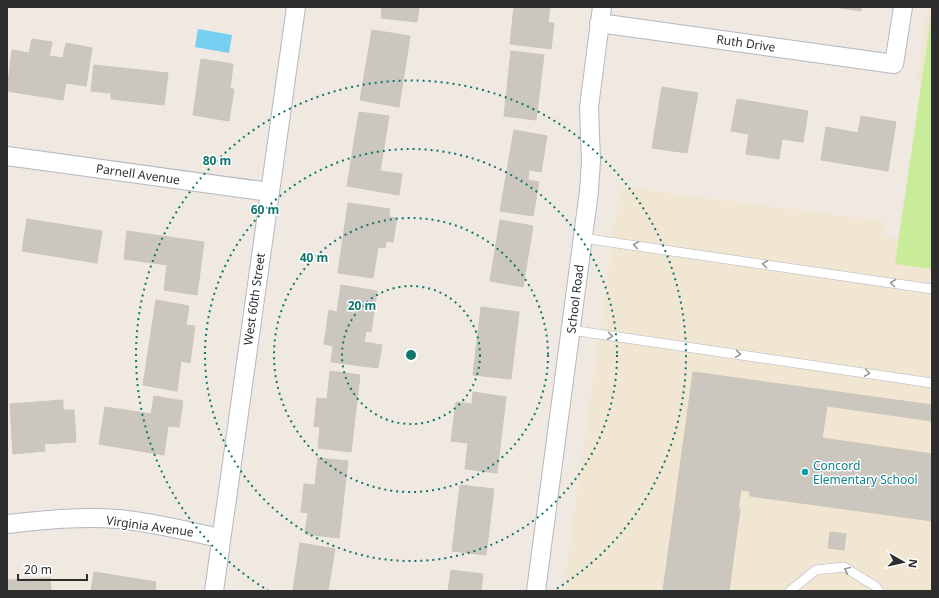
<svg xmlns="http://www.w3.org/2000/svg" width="939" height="598" font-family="'Noto Sans',sans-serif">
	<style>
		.education { fill: #f0e6d1 }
		.pitch { fill: #c9ec9a }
		.water { fill: #75cff0 }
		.building { fill: #cbc7bf; stroke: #cbc5ba }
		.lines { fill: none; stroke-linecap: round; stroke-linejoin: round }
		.service-casing { stroke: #b4b7c1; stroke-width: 10 }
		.minor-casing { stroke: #b4b7c1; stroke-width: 20 }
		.service { stroke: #fff; stroke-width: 9 }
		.minor { stroke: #fff; stroke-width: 18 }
		.oneway { stroke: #969696 }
		.ring { fill: none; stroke: #0f766e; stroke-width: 2; stroke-dasharray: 2 4 }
		.culture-dot { fill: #0f9aa8; stroke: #fff; stroke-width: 1.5 }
		.labels { text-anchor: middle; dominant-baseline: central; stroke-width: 3; stroke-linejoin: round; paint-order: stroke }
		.street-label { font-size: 12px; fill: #2e2e2e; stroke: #fff }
		.culture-label { font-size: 12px; fill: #0d838f; stroke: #fff; text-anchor: start }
		.centre { fill: #0f766e; stroke: #fff; stroke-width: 2 }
		.ring-label { font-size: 12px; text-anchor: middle; font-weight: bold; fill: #0f766e; stroke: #fff; stroke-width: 3; stroke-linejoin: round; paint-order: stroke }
	</style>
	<rect width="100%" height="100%" fill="#efe9e1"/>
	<path class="education" d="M928 7H932V84L917 82Z
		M620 187 884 221 883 236 932 243V591H563Z"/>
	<path class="pitch" d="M932 11V269L895 264Z"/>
	<path class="water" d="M198 29 232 35 229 53 195 47Z"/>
	<path class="building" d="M382 7H419L417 22 381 18Z
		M514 7H550L548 23H554L551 49 510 44Z
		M833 7H861V11Z
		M372 30 410 36 399 107 360 100Z
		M32 39 52 42 49 56 63 58 66 43 92 48 86 86 66 83 63 100 7 91 12 50 29 53Z
		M511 51 544 55 536 120 504 116Z
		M201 59 233 64 230 89H234L229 121 193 115Z
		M94 65 168 73 164 105 111 99V93L91 91Z
		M662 87 698 93 687 153 652 148Z
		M737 99 808 111 803 142 782 139 779 159 746 154 749 134 731 131Z
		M359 112 389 116 380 171 402 174 399 195 347 186Z
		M861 116 896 122 888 171 821 160 826 127 858 133Z
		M514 130 547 136 541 172 529 170 528 180 539 182 533 216 500 211Z
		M348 203 390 209 389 217 397 218 393 242 386 241 385 248 378 247 373 278 338 273Z
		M27 219 102 231 97 263 22 251Z
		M500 220 533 226 523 287 490 281Z
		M127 231 204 242 197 295 164 290 167 265 124 259Z
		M341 285 377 291 371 332 366 331 364 342 382 345 378 368 331 362 333 346 324 344 329 310 337 312Z
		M156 300 189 306 186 325 195 326 190 363 181 361 177 391 143 385Z
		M481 307 519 312 511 379 473 375Z
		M330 371 360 375 351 452 318 448 320 427 314 426 317 398 327 399Z
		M693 372 932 405V421L827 406 822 438 932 454V521L750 496V491L741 490 738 509H740L729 591H663Z
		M473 392 506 397 497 473 465 469 468 443 451 441 456 402 472 404Z
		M154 396 183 401 179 427 168 426 164 455 99 444 105 407 151 414Z
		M63 400V410H74L76 442 44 444 45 451 13 454 10 404Z
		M318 458 348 461 339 538 305 534 308 513 301 512 304 484 315 485Z
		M460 485 494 489 486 555 452 551Z
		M830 532 846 534 844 550 828 548Z
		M300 543 335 549 328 591H293Z
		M451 570 483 574 481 591H448Z
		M94 572 156 582 155 591H91Z
		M50 578 51 591H7V580Z"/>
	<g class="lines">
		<defs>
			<path id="service" d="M582 238 932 289
				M571 330 932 383
				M790 591 816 570 844 567 875 586 879 591"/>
			<path id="minor" d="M599 23 894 64 903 7
				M7 156 269 192
				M7 524C44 520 81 516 118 519 152 522 186 531 220 538
				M214 591 296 7
				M536 591 589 191 591 161 589 107 602 7"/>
		</defs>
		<use href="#service" class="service-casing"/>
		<use href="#minor" class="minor-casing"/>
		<use href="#service" class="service"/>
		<use href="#minor" class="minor"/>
	</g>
	<defs><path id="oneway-chevron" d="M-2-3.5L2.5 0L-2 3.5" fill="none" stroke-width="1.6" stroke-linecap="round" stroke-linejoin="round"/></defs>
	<g class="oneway">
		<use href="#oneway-chevron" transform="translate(636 245) rotate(-172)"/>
		<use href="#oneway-chevron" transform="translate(765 264) rotate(-172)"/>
		<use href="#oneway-chevron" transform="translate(893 283) rotate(-172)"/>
		<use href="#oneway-chevron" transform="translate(610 336) rotate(8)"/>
		<use href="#oneway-chevron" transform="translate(738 354) rotate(8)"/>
		<use href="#oneway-chevron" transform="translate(867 373) rotate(8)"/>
		<use href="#oneway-chevron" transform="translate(847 570) rotate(-157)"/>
	</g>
	<g class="ring">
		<circle cx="411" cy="355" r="69"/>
		<circle cx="411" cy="355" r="137"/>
		<circle cx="411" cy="355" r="206"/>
		<path d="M269 591A275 275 0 1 1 553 591"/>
	</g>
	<circle class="culture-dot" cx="805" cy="472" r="4"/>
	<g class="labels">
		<g class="street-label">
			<text transform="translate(746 43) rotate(8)">Ruth Drive</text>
			<text transform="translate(138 174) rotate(8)">Parnell Avenue</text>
			<text transform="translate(254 299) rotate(-82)">West 60th Street</text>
			<text transform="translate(575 299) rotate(-83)">School Road</text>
			<text transform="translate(150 526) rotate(8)">Virginia Avenue</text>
		</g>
		<g class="culture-label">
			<text x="813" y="465">Concord<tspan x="813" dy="14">Elementary School</tspan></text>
		</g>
	</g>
	<circle cx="411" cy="355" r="6" class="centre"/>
	<g class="ring-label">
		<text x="217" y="165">80 m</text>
		<text x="265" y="214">60 m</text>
		<text x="314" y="262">40 m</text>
		<text x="362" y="310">20 m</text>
	</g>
	<rect width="939" height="598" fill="none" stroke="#2e2e2e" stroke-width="16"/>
	<g transform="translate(903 562) rotate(98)" stroke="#ffffff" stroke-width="3" paint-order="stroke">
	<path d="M0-3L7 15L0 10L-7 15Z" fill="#2e2e2e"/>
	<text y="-6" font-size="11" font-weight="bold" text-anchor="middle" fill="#2e2e2e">N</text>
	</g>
	<path d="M18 574v6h69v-6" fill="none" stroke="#2e2e2e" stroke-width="2"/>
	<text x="24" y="574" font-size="12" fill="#2e2e2e" stroke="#ffffff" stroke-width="3" paint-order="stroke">20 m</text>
</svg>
